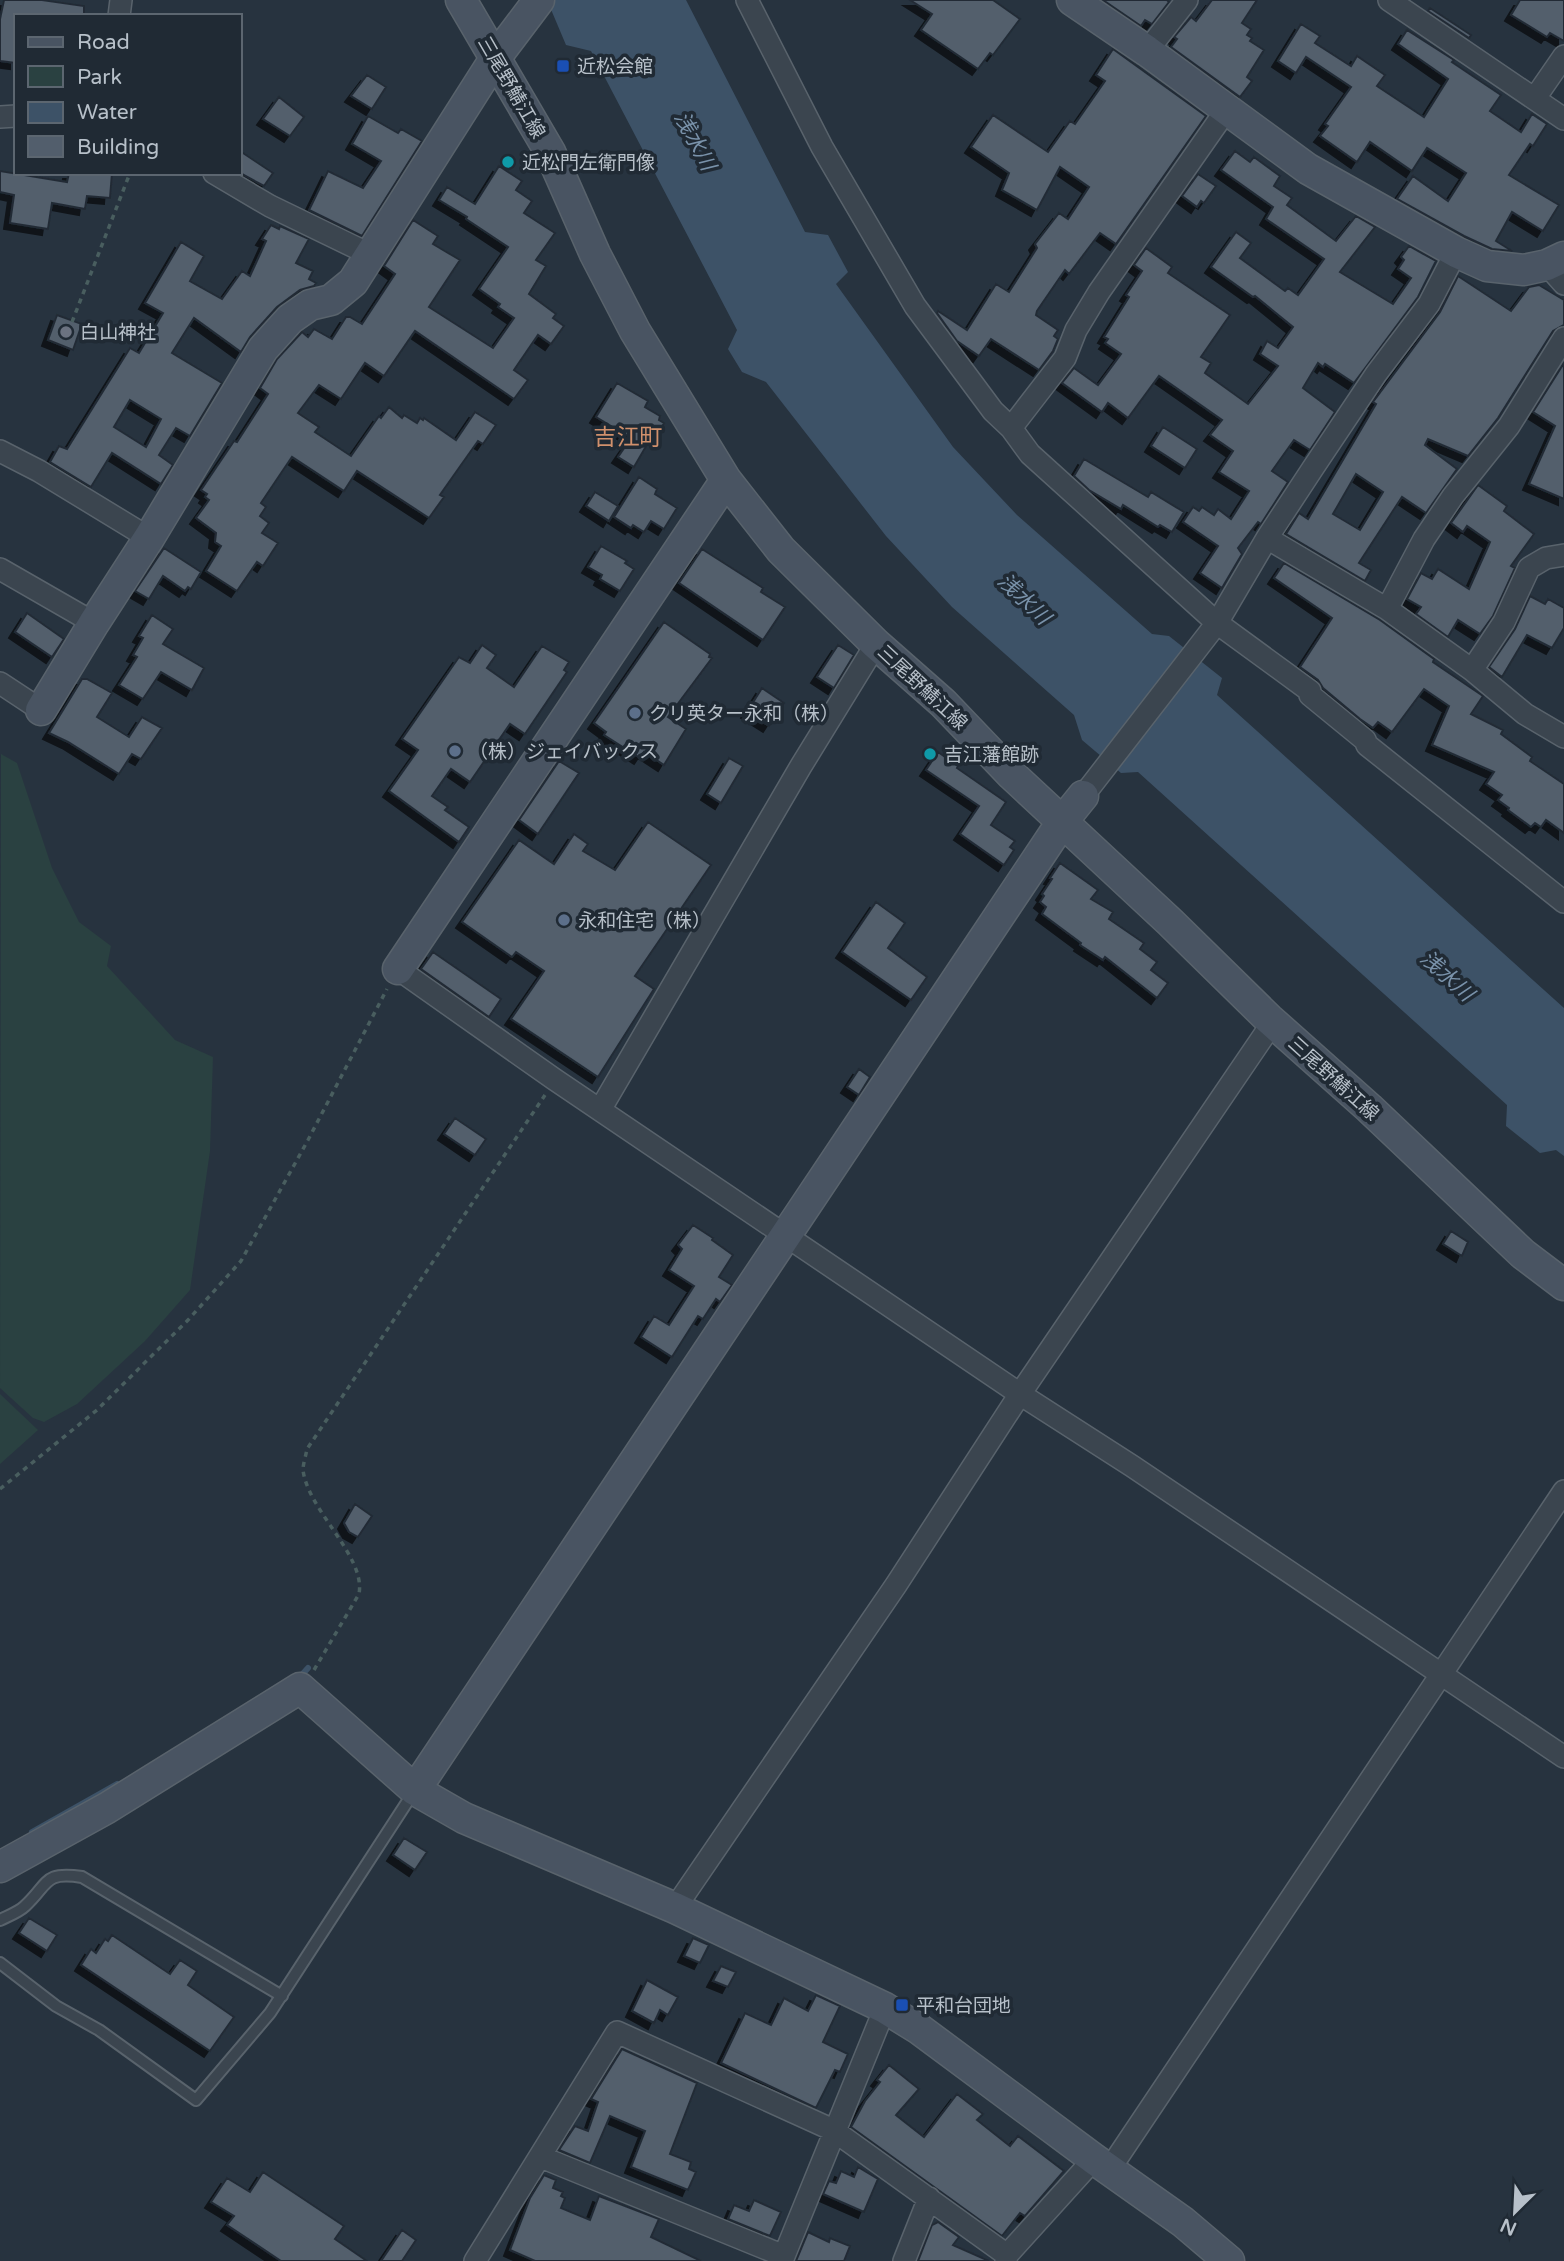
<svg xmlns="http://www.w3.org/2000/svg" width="1564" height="2261" font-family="'Varela Round','Noto Sans JP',sans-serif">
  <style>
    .green { fill: #2a4141 }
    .water { fill: #3d5267 }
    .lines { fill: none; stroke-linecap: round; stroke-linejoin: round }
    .stream { stroke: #3d5267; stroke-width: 6 }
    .building { fill: #525e6c; stroke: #222c36; stroke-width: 2; fill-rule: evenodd; filter: url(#shadow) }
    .lane-casing { stroke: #59636c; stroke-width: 14 }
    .street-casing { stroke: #59636c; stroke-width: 24 }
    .secondary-casing { stroke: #59636c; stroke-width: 33 }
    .path { stroke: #495e5f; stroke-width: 3.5; stroke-dasharray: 5 5; stroke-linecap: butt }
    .lane { stroke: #3b454f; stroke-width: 10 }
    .street { stroke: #3b454f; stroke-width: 21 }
    .secondary { stroke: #495462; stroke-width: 30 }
    .transit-dot { fill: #1a4fb4; stroke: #202a34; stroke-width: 2.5 }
    .culture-dot { fill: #0f9aa8; stroke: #202a34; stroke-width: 2.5 }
    .worship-dot { fill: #6b7280; stroke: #202a34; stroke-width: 2.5 }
    .service-dot { fill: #5c6f8a; stroke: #202a34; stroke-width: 2.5 }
    .labels { text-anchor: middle; stroke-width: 7; stroke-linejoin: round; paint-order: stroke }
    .poi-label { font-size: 19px; fill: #b7c0c9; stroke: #202a34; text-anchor: start }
    .street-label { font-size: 19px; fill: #b7c0c9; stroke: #202a34 }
    .water-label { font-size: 21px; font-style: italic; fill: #7992aa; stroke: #202a34 }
    .quarter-label { font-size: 23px; fill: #d0906c; stroke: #202a34 }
  </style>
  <defs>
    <filter id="shadow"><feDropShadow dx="-6" dy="6" stdDeviation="0" flood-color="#0009"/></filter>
  </defs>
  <rect width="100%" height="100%" fill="#27333f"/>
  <!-- green -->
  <path class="green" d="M1,754L17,763L52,868L79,922L111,946L107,966L175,1040L213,1057L210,1151L190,1290L145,1341L77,1404L44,1422L33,1418L0,1388Z
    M0,1394L38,1430L0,1464Z"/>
  <!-- water -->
  <path class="water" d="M547,0H686L805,232L828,235L848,272L836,284L953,447L1017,515L1152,634L1169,636L1222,678L1217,695L1564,1008V1156L1556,1150L1540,1153L1506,1126L1507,1105L1138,772L1121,773L1082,740L1074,715L952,607L886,536L766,382L742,372L728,349L737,330L591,51L566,45Z"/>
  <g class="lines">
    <!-- stream -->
    <path class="stream" d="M299,1678L308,1668
      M32,1832L117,1784"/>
  </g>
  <!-- building -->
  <path class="building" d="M4,0H42L84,6V16H16V63L0,61V19Z
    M910,0H993L1020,19L993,55L990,53L978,69L921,30L932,14Z
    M1103,0H1167L1169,2L1152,24L1145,20L1141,26Z
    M1212,0H1257L1242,23L1251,29L1247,35L1252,38L1250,41L1264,50L1247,77L1252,81L1240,97L1171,47L1177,39L1174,37L1191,17L1196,21Z
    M1520,0H1564V41L1550,33L1547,37L1511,15Z
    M1430,8L1471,35L1469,38L1428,11Z
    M1301,24L1320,36L1315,43L1351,66L1357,56L1385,75L1377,86L1424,117L1448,79L1398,44L1407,30L1454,60L1452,62L1501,95L1490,111L1521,132L1532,114L1547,124L1533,146L1530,144L1509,175L1559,205L1543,231L1512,212L1496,241L1512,251L1492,249L1464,236L1397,199L1413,176L1448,201L1466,173L1427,148L1412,171L1370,142L1357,162L1320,136L1328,126L1325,124L1351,87L1306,57L1296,73L1278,61Z
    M1113,49L1206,116L1116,244L1100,233L1069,274L1065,270L1037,311L1036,315L1058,330L1054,336L1058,339L1053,351L1039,370L991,339L979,356L957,341L937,313L938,311L967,330L996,284L1009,292L1037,248L1035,244L1059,213L1068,219L1089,187L1060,167L1037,210L1002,190L1009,173L971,147L993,115L1048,152L1070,121L1075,124L1105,81L1096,75Z
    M367,75L386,87L372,109L351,96Z
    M279,97L304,117L290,136L263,119Z
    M368,116L398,133L401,129L422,141L362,236L309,210L328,171L363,188L381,161L352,144Z
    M240,151L273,173L264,186L240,173Z
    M1235,151L1250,162L1254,157L1280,176L1274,186L1292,198L1287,205L1336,241L1356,216L1375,227L1340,272L1393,304L1411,278L1398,269L1404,260L1401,257L1409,246L1436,261L1418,297L1354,383L1325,364L1323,367L1318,363L1303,388L1335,412L1310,450L1294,440L1272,471L1288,482L1261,524L1258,522L1238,548L1242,554L1222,588L1200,573L1218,546L1183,522L1193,507L1199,511L1202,507L1214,515L1218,509L1231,519L1249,491L1219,472L1233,451L1210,435L1222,420L1159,376L1128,418L1108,403L1102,412L1062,383L1074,368L1098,385L1121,354L1105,343L1108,339L1104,337L1129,297L1126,295L1142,271L1134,265L1146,248L1172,267L1168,273L1230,315L1201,357L1211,363L1205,373L1248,404L1278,366L1260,354L1267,341L1278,348L1293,327L1255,296L1253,297L1211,267L1236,232L1251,243L1240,258L1285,291L1288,288L1298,295L1324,259L1266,219L1273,207L1221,170Z
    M499,166L522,181L516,190L532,201L524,213L555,233L536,260L546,266L529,294L556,314L553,318L564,326L551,344L538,335L514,370L528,380L514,399L415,331L384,376L365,363L341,399L319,385L298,413L319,427L315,432L351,456L379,416L381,418L389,407L402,418L404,415L417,423L420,418L423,420L424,418L456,440L475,412L496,425L483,444L478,441L440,495L444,497L429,518L357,471L344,491L292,457L261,503L266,507L260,516L269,523L262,533L278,543L263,566L257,562L237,591L206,571L221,546L215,542L216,533L196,518L209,500L205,497L207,494L201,490L234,441L237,442L268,394L260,388L277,359L302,332L308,337L314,329L332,339L346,317H350L362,324L395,274L384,266L413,220L438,236L433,244L460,260L429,307L493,348L514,318L498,307L500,304L479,289L508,247L466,219L467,217L439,200L447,187L475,204Z
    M0,171L67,182L69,173H112L110,198L87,196L85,209L52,203L48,229L10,223L14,195L0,192Z
    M1198,174L1216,186L1204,203L1201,201L1197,207L1182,196Z
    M271,225L279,229L280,226L309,239L296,263L313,271L309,279L316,283L314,286L300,290L277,307L250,337L241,352L194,318L172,353L222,383L190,436L176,428L159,455L173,465L161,484L112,453L91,487L50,462L59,446L67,449L130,348L139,353L163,313L145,303L181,242L204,256L190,281L222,299L242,271L250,276L266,241L262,239ZM130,400L161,419L146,447L114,427Z
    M1458,276L1511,311L1529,287L1539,285L1564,300V325L1553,331L1498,418L1468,456L1428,439L1425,445L1457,469L1426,513L1402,497L1359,563L1371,570L1365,581L1286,534L1299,513L1308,519L1376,404L1373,402L1440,312ZM1356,474L1383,492L1360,530L1333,514Z
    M57,315L82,324L73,350L48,340Z
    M1564,363V499L1529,484L1555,426L1533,412Z
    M617,383L648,401L645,407L660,416L659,420L664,423L656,438L652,436L634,467L618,457L631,438L596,417Z
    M1163,427L1197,449L1185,468L1151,446Z
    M1084,459L1148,497L1151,492L1184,512L1172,532L1160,525L1158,527L1123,505L1121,509L1089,490L1074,476Z
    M639,477L657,489L655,494L677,508L664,529L651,521L644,532L633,525L631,528L614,517Z
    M1478,485L1507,506L1504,511L1534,534L1511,566L1515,568L1493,616L1480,634L1458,620L1448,637L1416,614L1421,607L1407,599L1421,573L1432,579L1438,569L1469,589L1490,542L1467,526L1463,532L1451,523Z
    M595,492L618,506L609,521L586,506Z
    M601,546L627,561L625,563L634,569L620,591L600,579L602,575L588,567Z
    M164,548L201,572L191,589L188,587L185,591L163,576L149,599L135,591Z
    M702,549L763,588L761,592L785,607L763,640L679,583Z
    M1284,563L1380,620L1434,659L1433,662L1483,696L1471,714L1503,730L1501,734L1532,757L1530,761L1564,784V833L1546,820L1541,827L1535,823L1531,827L1508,810L1509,808L1498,800L1502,795L1486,784L1494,772L1432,745L1449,706L1424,689L1392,732L1378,722L1373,728L1360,719L1323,688L1318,680L1300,667L1332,618L1274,578Z
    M1530,596L1545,604L1548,599L1564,608V628L1552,648L1527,635L1502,677L1489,667L1515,629Z
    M27,613L64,639L52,657L15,632Z
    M152,615L173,629L163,644L204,668L192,690L161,672L143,699L119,685L137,657L133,655L143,638L139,636Z
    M664,622L710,654L709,657L712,658L668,717L686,729L664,765L644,752L640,758L604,735L606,732L594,723Z
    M482,645L496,655L487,668L514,687L542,646L569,662L564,670L567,672L525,734L510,724L470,782L451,769L432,796L448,807L445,810L469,827L459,842L389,791L418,750L402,739L459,657L470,663Z
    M838,645L854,655L834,688L817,677Z
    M82,679H87L112,693L97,717L129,737L142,717L162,728L141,759L132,754L119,774L68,742L49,733Z
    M762,688L784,703L769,726L747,712Z
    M938,752L958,766L957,768L1006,802L991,825L1015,841L1010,847L1014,850L1004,865L960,834L979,806L926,770Z
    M729,758L743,766L721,803L707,794Z
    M559,761L579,773L538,834L519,820Z
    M648,822L711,865L635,976L654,989L598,1077L511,1019L544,971L516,952L512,957L462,922L519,840L554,864L574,834L588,844L583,851L615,870Z
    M1060,863L1098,890L1091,899L1113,912L1109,919L1144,943L1140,949L1157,962L1151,970L1168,983L1157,998L1105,957L1103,960L1080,945L1081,943L1042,914L1046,907L1040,902L1044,896L1042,894L1052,879L1050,878Z
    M876,902L905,923L888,948L927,977L911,1000L842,952Z
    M433,952L501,999L489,1017L421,969Z
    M859,1069L870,1077L859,1095L847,1087Z
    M455,1118L486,1139L475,1155L444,1134Z
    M693,1225L713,1238L712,1240L733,1255L719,1277L732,1285L720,1302L716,1299L703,1319L698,1316L672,1357L641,1337L654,1316L669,1325L694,1286L669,1270L682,1249L678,1245Z
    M1451,1231L1468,1242L1462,1256L1443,1244Z
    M355,1504L372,1516L358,1537L349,1532L344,1523Z
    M404,1838L427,1852L415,1870L393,1855Z
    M29,1918L57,1935L47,1951L19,1933Z
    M112,1935L170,1974L180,1960L197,1971L188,1985L234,2017L210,2051L81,1965L91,1949L96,1953L105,1939L108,1941Z
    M693,1938L709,1945L700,1963L684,1956Z
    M721,1966L736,1972L728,1987L713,1981Z
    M647,1980L678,1997L668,2015L660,2010L654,2023L632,2011Z
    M816,1995L840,2006L823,2042L848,2054L840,2072L835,2070L816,2108L721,2063L745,2013L771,2025L784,1998L808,2011Z
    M622,2049L697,2083L670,2154L691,2162L689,2169L696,2172L688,2190L631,2167L645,2131L610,2116L590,2163L559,2150L575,2126L588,2131L598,2102L591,2099Z
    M889,2065L919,2089L896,2115L924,2137L957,2094L983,2114L977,2120L1010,2146L1018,2136L1064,2171L1025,2216L1020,2213L1002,2236L851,2127L865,2101L880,2082L877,2080Z
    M858,2167L878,2179L864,2212L823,2194L829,2181L836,2183L841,2171L854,2177Z
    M263,2172L344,2226L335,2239L367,2261H281L227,2225L234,2216L211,2202L227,2178L250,2192Z
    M544,2175L556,2180L553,2188L563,2192L561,2196L565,2198L561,2208L590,2220L599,2196L659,2219L651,2237L701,2261H535L510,2250L530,2198Z
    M754,2200L781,2212L770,2236L728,2219L734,2205L749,2211Z
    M938,2222L959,2237L953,2245L989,2261H918L932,2225Z
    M402,2230L416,2240L402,2261H381Z
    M808,2232L829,2242L830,2238L850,2246L844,2261H796Z"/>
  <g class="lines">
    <!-- lane casing -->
    <g class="lane-casing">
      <path id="lane" d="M0,1920C8,1916 19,1912 25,1906C49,1884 43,1871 82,1877L282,1996
        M0,1963L56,2006L99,2030L196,2100L270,2013L413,1793"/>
    </g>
    <!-- street casing -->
    <g class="street-casing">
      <path id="street" d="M747,0L822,147L915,306L993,411L1011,428L1030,454L1217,623L1310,691V695L1365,740L1367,745L1564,902
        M1389,0L1564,119
        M119,16L121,0
        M1147,51L1187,0
        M1535,98L1564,56
        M0,117L16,116
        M214,173L270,206L369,254
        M1547,265L1564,284
        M1011,428L1065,358L1076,330L1099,292L1227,109
        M0,451L39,471L149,538
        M1267,538L1387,609L1472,670L1525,714L1564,737
        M0,569L94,623
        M1387,609L1424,539L1453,496L1509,426L1564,338
        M1472,670L1504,622L1529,568L1546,558L1564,555
        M0,683L41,710
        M1083,796L1217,623L1267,538L1313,468L1376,374L1429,304L1456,252
        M398,969L554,1079L1020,1394L1132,1466L1564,1757
        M600,1110L801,766L876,644
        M675,1908L896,1585L1020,1394L1271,1025L1269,1019
        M541,2157L784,2256
        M1109,2170L1564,1491
        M475,2261L617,2032L833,2130L1007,2255
        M782,2261L885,2008
        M904,2261L929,2198
        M1006,2261L1007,2255L1094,2159"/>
    </g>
    <!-- secondary casing -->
    <g class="secondary-casing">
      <path id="secondary" d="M461,0L550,152L595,254L635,331L726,480L781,550L876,644L943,703L1012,775L1170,922L1269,1019L1369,1108L1523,1254L1564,1285
        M1072,0L1147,51L1308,169L1456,252L1487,266L1524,270L1547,265L1564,257
        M41,710L94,623L149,538L263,349L290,319L310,305L331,300L353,282L496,57L539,0
        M398,969L726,480
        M415,1790L1062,822L1083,796
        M0,1867L107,1808L300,1688L415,1790L464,1818L675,1908L885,2008L919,2029L1094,2159L1183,2222L1229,2261"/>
    </g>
    <!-- path -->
    <path class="path" d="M72,322L130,173
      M0,1489L97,1410L189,1319L241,1261L308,1140L387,989
      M314,1670L359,1594C366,1556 308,1511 303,1470C303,1464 306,1455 307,1449L545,1095"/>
    <!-- lane -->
    <use href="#lane" class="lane"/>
    <!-- street -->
    <use href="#street" class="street"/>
    <!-- secondary -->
    <use href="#secondary" class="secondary"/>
  </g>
  <!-- markers -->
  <g class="transit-dot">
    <rect x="556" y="59" width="14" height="14" rx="3.5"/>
    <rect x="895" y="1998" width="14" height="14" rx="3.5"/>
  </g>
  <g class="culture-dot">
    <circle cx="508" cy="162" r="7"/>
    <circle cx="930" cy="754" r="7"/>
  </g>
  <circle class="worship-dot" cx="66" cy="332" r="7"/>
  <g class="service-dot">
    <circle cx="635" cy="713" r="7"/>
    <circle cx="455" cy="751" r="7"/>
    <circle cx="564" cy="920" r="7"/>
  </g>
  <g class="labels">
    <!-- poi labels -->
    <g class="poi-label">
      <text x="577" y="73">近松会館</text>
      <text x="522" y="169">近松門左衛門像</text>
      <text x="80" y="339">白山神社</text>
      <text x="649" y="720">クリ英ター永和（株）</text>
      <text x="469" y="758">（株）ジェイバックス</text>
      <text x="944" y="761">吉江藩館跡</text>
      <text x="578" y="927">永和住宅（株）</text>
      <text x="916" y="2012">平和台団地</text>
    </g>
    <!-- street labels -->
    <g class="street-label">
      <text transform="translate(512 87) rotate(60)" y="7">三尾野鯖江線</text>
      <text transform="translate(923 687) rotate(43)" y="7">三尾野鯖江線</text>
      <text transform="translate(1334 1078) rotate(42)" y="7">三尾野鯖江線</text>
    </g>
    <!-- water labels -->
    <g class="water-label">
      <text transform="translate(695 141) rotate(62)" y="7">浅水川</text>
      <text transform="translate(1024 599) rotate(44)" y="7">浅水川</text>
      <text transform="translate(1447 976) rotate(42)" y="7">浅水川</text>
    </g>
    <!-- quarter labels -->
    <g class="quarter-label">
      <text x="628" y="445">吉江町</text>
    </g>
  </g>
  <!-- legend -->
  <rect x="14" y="14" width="228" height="161" fill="#202a34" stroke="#5c6670" stroke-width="2"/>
  <rect x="28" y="37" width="35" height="10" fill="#495462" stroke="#5c6670" stroke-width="2"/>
  <text x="77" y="49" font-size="21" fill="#b7c0c9">Road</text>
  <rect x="28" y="66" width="35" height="21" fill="#2a4141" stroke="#5c6670" stroke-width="2"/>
  <text x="77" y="84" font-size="21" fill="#b7c0c9">Park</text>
  <rect x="28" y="102" width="35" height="21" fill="#3d5267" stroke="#5c6670" stroke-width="2"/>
  <text x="77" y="119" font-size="21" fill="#b7c0c9">Water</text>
  <rect x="28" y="136" width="35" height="21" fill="#525e6c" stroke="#5c6670" stroke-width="2"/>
  <text x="77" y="154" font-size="21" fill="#b7c0c9">Building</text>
  <!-- north arrow -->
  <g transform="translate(1515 2212) rotate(204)" stroke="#202a34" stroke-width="5" paint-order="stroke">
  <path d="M0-5L12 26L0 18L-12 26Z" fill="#b7c0c9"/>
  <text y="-10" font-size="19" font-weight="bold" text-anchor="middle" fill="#b7c0c9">N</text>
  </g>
</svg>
